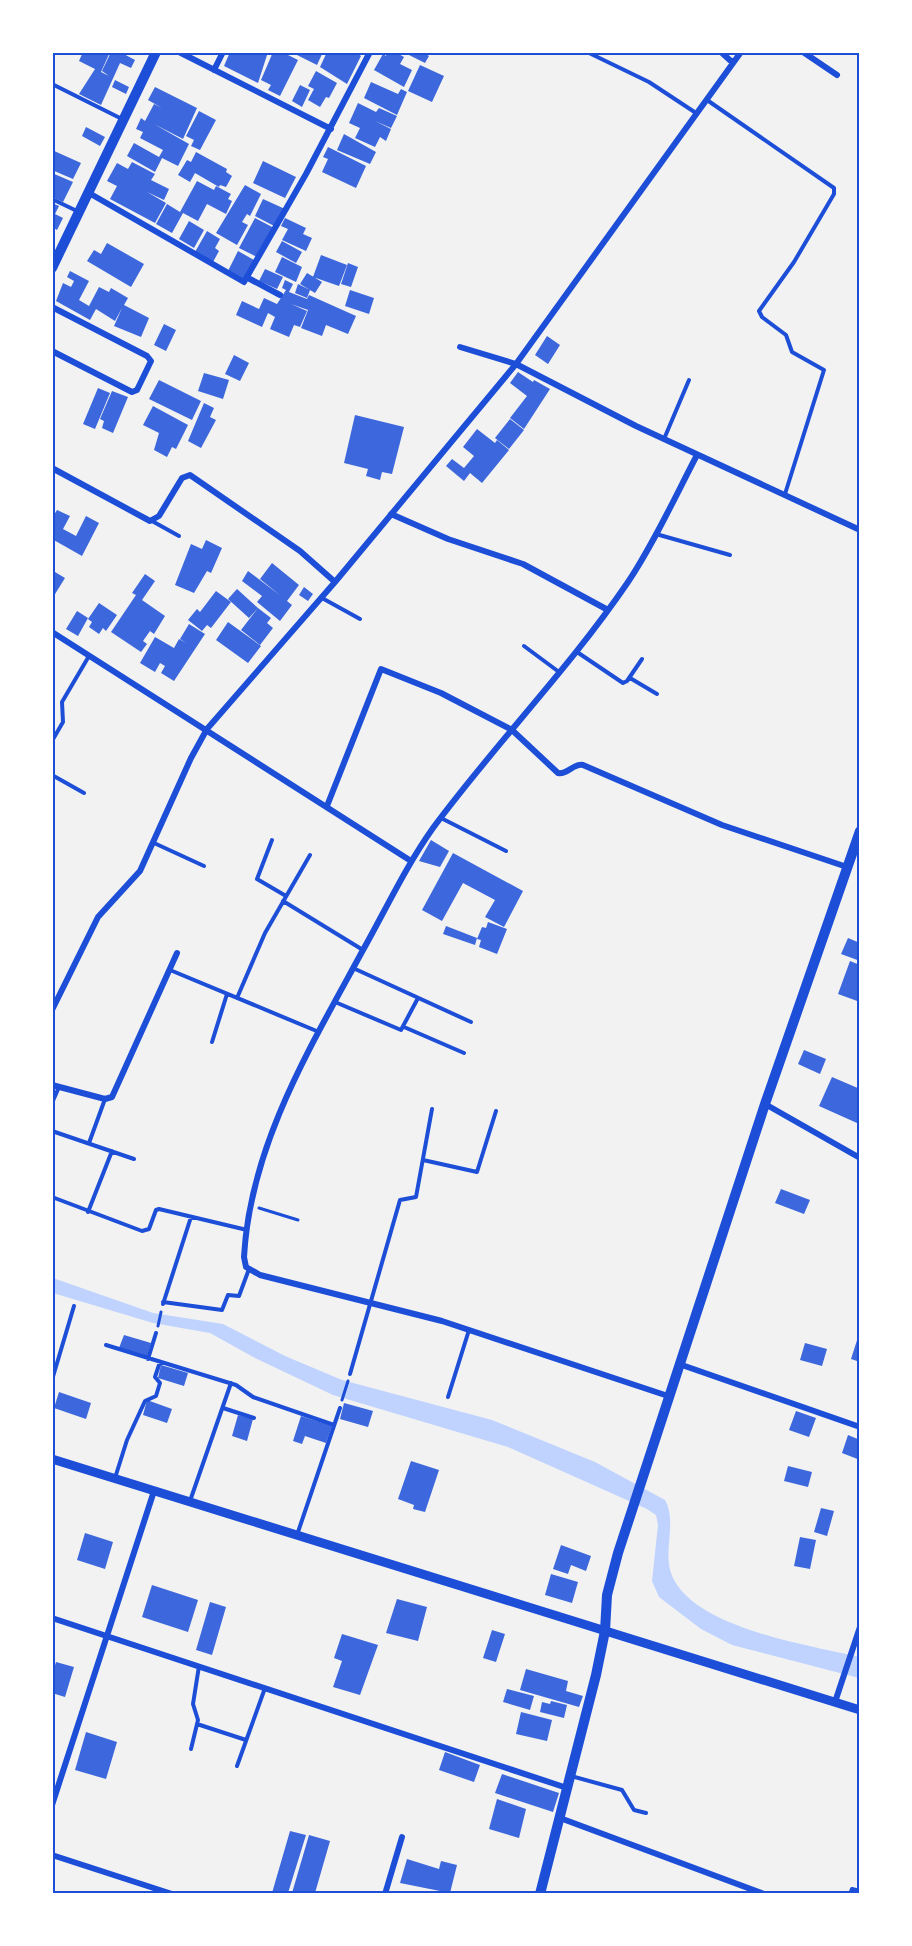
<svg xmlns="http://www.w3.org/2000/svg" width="912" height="1946" font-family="'PT Sans Narrow',sans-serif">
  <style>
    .water { fill: #bfd3fe }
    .building { fill: #3d67dc }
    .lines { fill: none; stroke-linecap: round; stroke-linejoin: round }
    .path { stroke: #1d4ed8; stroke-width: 3 }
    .service { stroke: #1d4ed8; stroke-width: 4 }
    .minor { stroke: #1d4ed8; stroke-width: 6 }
    .tertiary { stroke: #1d4ed8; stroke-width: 9 }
    .secondary { stroke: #1d4ed8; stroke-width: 10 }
    .neatline { fill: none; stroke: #1d4ed8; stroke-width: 2 }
  </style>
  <rect width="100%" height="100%" fill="#f2f2f2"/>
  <!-- water -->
  <path class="water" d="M53,1278L153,1313L223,1324L285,1356L342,1380L492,1420L595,1462L665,1500C678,1523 661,1554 673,1578C698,1629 809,1645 859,1657V1678L732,1645L701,1629L659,1597L652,1581L658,1525L656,1515L647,1509L508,1447L333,1395L255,1358L210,1333L153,1323L53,1293Z"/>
  <!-- building -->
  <path class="building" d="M83,52H110L101,72L109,76L102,71L111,52H120L135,60L131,68L120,63L101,105L79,94L95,69L79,61Z
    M230,52H268L258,83L224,66Z
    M273,52H282L298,60L280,96L268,90L271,85L261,80Z
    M291,52H323L317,65Z
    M327,52H355L361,56L347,84L320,67Z
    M387,52H395L404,57L400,64L412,70L404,87L374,70L383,54L386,56Z
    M403,52H423L429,56L425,63Z
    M420,65L444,76L432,102L408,91Z
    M316,71L337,83L329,98L326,97L320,107L308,100L314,89L308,86Z
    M115,80L129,87L126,94L112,87Z
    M371,82L398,94L401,89L407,92L397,115L364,98Z
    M300,85L310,90L302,107L292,101Z
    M155,87L197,108L183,139L154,124L189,144L178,166L162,158L155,172L127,156L134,143L159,157L163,150L140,138L143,132L136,129L141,118L145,121L154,104L162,108L148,100Z
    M358,103L376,112L379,108L397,116L391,128L375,121L391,129L386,141L380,137L375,147L355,138L360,128L349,123Z
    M199,111L216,120L200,150L191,146L194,140L186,136Z
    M86,127L105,137L100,146L82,136Z
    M344,134L376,152L370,164L337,150Z
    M328,147L366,166L356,188L322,172L328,159L323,157Z
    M52,150L81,163L73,179L52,170Z
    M196,152L227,169L226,172L232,176L226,187L220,185L219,187L195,173L190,182L178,175L187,160L191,162Z
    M263,161L296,177L285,198L253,183Z
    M132,162L155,174L151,180L169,189L164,200L147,192L166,203L155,223L110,199L117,186L107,181L117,163L128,169Z
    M52,173L73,182L63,202L52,197Z
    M197,181L214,190L216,186L231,194L228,199L232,201L226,214L207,204L198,221L183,213L172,233L156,224L167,204L180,212Z
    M245,185L261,194L250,216L247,214L242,222L248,225L237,245L216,233Z
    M263,199L285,209L276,227L255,216Z
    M52,203L59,206L55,214L63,218L57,230L52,227Z
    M255,218L274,228L259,258L239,248Z
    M285,218L306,228L303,234L312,238L306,251L282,240L288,229L281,226Z
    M189,221L204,230L194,248L179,239Z
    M207,231L220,239L215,248L219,251L213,262L195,252Z
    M282,241L302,252L296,263L276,252Z
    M107,243L144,264L131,287L87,261L94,250L101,254Z
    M238,251L254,260L245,280L228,271Z
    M321,255L347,265L339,286L313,277Z
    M282,257L302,267L296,282L275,272Z
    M348,263L358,267L351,287L341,284Z
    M265,269L283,277L277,289L259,281Z
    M70,271L89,281L79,300L89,306L99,287L109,292L111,288L128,298L124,305L149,318L141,337L114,326L122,308L115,321L96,309L90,320L56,301L63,283L71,287L74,281L67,277Z
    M307,273L322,282L315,293L300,284Z
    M285,280L293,284L289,292L307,299L309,295L356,316L348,334L326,325L322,336L301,328L308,310L291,304L307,311L300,327L294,325L289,337L270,329L275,317L268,313L262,327L236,315L242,301L259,309L264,298L277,304L286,290L282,288Z
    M298,284L310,290L307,298L295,293Z
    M350,290L374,298L369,314L345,306Z
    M164,324L176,330L166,351L154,345Z
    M547,336L560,345L548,364L535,355Z
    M234,355L249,363L240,381L225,374Z
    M518,372L533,382L534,380L550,389L524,429L510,418L527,396L510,383Z
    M204,373L229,380L223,399L198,391Z
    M159,380L201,401L192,420L149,399Z
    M98,388L110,393L95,429L83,424Z
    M112,391L128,397L113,433L102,428L104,421L100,419Z
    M204,403L214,408L210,417L216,420L201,448L188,441Z
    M153,406L188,425L176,449L172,447L167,457L154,450L159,433L143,425Z
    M355,415L404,427L392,474L382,472L380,480L366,476L368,469L344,463Z
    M510,419L524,430L509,449L495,438Z
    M477,429L495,443L497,440L509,450L482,483L470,473L464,481L446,466L452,459L464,468L474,456L463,447Z
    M57,510L70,516L63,529L76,536L86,516L99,523L82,556L52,539V518Z
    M206,540L222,548L211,573L207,571L194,593L175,585L191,544L202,549Z
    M272,563L299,585L287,601L292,605L280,621L257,602L262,596L242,581L248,571L281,596L260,579Z
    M55,572L65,578L52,599V577Z
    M145,574L155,581L142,600L165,616L154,634L150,631L143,641L147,644L141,652L111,632L136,595L132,593Z
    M304,587L313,594L308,601L299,595Z
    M237,589L258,608L249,618L228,599Z
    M216,591L231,602L211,628L207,625L202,631L188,620L197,609L200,612Z
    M99,603L117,615L106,631L103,628L99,634L89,627L92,622L88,619Z
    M258,608L271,618L267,623L273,628L260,645L241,630Z
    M77,611L88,618L78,636L66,629Z
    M228,622L261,646L248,663L216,640Z
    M189,624L205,634L174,681L161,673L165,666L160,663L155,672L140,663L155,637L174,648L179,639L186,643L180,639Z
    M431,840L449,851L440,867L419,861Z
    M453,853L523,891L504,927L485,917L495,900L463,883L442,921L422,910Z
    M488,922L507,929L497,954L479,947L481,940L477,939L482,927L486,928Z
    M446,926L477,938L475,945L443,934Z
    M848,938L860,943V961L841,954Z
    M850,961L860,965V1002L838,994Z
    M804,1050L826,1059L820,1074L798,1064Z
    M832,1077L860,1089L857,1123L819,1106Z
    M781,1189L810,1200L804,1214L775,1203Z
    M859,1334H860V1362L851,1359Z
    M124,1335L151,1343L147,1357L119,1348Z
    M805,1343L827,1349L822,1366L800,1360Z
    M161,1365L188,1373L184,1386L158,1378Z
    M59,1392L91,1403L86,1419L54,1408Z
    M147,1400L172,1409L167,1423L143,1415Z
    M344,1403L373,1411L368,1427L340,1419Z
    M796,1411L816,1418L809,1437L789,1430Z
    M238,1415L253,1419L247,1441L232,1436Z
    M301,1416L332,1426L326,1443L305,1436L302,1444L293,1441Z
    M848,1435L860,1440V1460L842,1453Z
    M411,1461L439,1470L425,1512L413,1509L414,1505L398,1499Z
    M788,1466L812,1472L808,1487L784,1481Z
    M821,1508L834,1511L827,1536L814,1532Z
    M85,1533L113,1542L105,1569L77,1560Z
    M800,1537L816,1540L810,1569L794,1566Z
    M561,1545L591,1556L586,1571L571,1565L568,1574L553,1569Z
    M551,1574L578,1582L572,1603L545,1595Z
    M152,1585L198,1600L188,1632L142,1617Z
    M397,1599L427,1607L418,1641L386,1633Z
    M210,1602L226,1607L212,1655L196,1650Z
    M492,1630L505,1634L496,1662L483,1658Z
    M342,1634L378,1645L360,1695L333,1687L342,1661L334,1658Z
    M56,1662L74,1667L65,1697L52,1693V1675Z
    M526,1669L568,1681L566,1691L583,1696L579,1707L520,1690Z
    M507,1689L534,1696L530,1710L503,1702Z
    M551,1701L567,1705L564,1718L540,1712L542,1702L550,1704Z
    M521,1712L552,1720L547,1741L516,1734Z
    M86,1732L117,1742L106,1779L75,1770Z
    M445,1752L480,1765L474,1782L439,1770Z
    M502,1774L559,1793L553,1812L495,1793Z
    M497,1799L526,1809L519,1838L489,1829Z
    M290,1831L306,1835L288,1893H272Z
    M309,1835L330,1841L315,1893H292Z
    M407,1859L439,1869L441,1861L457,1865L450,1893L400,1883Z"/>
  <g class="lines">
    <!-- path -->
    <path class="path" d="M259,1208L298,1220
      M158,1326L161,1312
      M342,1400L348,1381"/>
    <!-- service -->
    <path class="service" d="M587,52L649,82L696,113
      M52,84L122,119
      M707,100L834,188V194L794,262L759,311L762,317L786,335L792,352L824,370L785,494
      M52,199L79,212
      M664,439L689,380
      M152,521L179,536
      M656,534L730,555
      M322,598L360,619
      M524,646L559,672
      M577,652L623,683L627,681L642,659
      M630,678L657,694
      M52,741L63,722L62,702L89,656
      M52,775L84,793
      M441,818L506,851
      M272,840L257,879L286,896
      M154,843L204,866
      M283,901L363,950
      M353,968L471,1022
      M170,970L319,1032
      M237,998L265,933L310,855
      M335,1002L401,1030L418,998
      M404,1027L464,1053
      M212,1042L227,994
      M52,1103L59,1087
      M52,1131L134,1159
      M89,1143L105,1099
      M423,1160L477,1172L496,1111
      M52,1197L142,1231L149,1229L156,1210L159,1209L247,1230
      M88,1212L112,1151
      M163,1302L222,1310L228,1295L239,1296L249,1269
      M163,1304L191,1217
      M106,1345L236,1385L253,1397L334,1425
      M148,1359L156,1333
      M350,1374L400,1200L416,1197L432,1109
      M52,1380L74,1306
      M448,1397L469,1330
      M223,1408L254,1418
      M115,1478L127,1440L145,1401L156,1396L160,1383L155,1377L160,1362
      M190,1501L231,1383
      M297,1535L340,1408
      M197,1724L246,1740
      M191,1749L198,1720L193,1704L199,1666
      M237,1766L265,1688
      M571,1776L622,1790L634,1810L646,1813
      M850,1894L852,1889L860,1891"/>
    <!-- minor -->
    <path class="minor" d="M179,52L331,129
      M721,52L733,63
      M803,52L837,75
      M214,70L223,52
      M89,193L244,282L306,174L370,52
      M248,278L280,295
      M52,307L147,356L151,361L137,390L132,392L52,351
      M460,347L516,364L636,426L860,530
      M52,468L150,521L159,516L182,478L190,475L300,551L335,582
      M391,514L448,539L523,564L608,610
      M52,632L411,861
      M327,806L381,669L441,693L512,730L558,773C568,775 573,763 583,765L722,825L847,867
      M52,1010L98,917L140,871L191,758L207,729L335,582L516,364L741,52
      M52,1085L105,1099L112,1097L177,953
      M765,1104L860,1158
      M679,1364L860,1427
      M668,1396L442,1321L260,1275L246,1267L244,1257C250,1145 311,1046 363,950C386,909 406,866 433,828C495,744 569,669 628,582C654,543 675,497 697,455
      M52,1618L567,1788
      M835,1702L860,1627
      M52,1805L154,1491
      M560,1818L764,1894
      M52,1855L172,1894
      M385,1894L402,1837"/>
    <!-- tertiary -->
    <path class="tertiary" d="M52,1459L860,1710"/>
    <!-- secondary -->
    <path class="secondary" d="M52,268L156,52
      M540,1894L596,1675L605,1631L607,1595L618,1553L765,1104L860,831"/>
  </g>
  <!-- border -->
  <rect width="912" height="1946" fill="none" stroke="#ffffff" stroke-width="108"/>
  <rect x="54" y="54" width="804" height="1838" class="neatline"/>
</svg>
